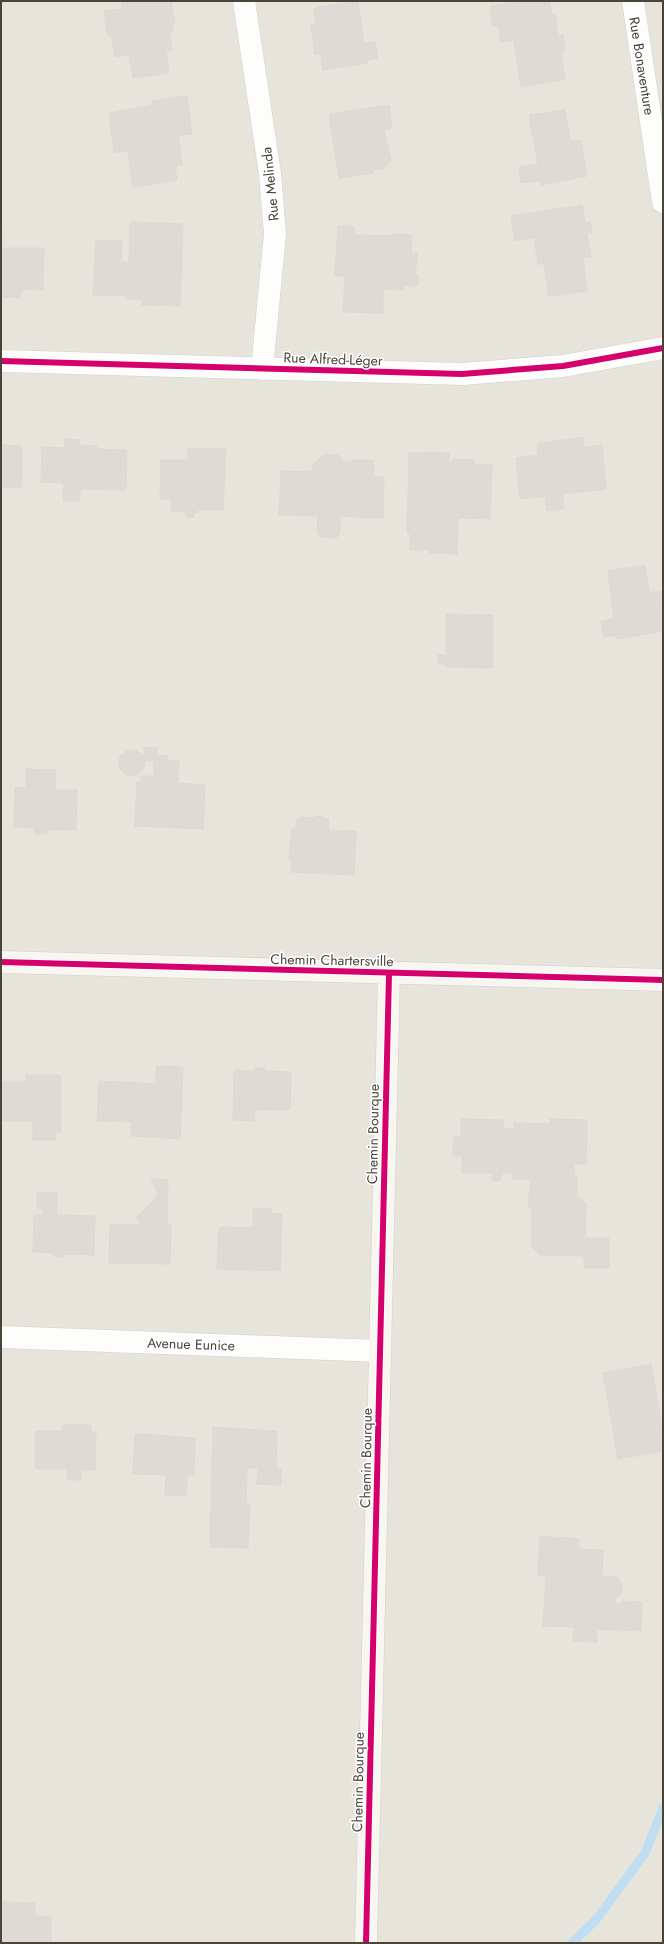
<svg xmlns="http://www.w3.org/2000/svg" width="664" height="1944" font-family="Jost,sans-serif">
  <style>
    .residential { fill: #e7e4dc }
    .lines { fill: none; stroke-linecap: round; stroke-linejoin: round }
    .stream { stroke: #c0ddf1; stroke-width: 9 }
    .building { fill: #dedbd6; stroke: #dcd9d4 }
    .street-casing { stroke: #d2d0cb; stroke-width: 23 }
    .secondary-casing { stroke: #d3cfc5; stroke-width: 23 }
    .street { stroke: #fdfdfc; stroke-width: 22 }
    .secondary { stroke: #f7f6f1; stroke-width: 22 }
    .cycleway-casing { stroke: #fff; stroke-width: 8 }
    .cycleway { stroke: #d6006c; stroke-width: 6 }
    .labels { text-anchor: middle; stroke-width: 3; stroke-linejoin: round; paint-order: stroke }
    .street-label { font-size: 14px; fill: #4b4439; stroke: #fff }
  </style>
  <rect width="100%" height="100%" fill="#f4f2ee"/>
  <!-- residential -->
  <path class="residential" d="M1,1H663V1943H1Z"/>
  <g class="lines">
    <!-- stream -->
    <path class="stream" d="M572,1943L596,1920L645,1853L663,1808"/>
  </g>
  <!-- building -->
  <path class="building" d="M121,1H171L175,24H172L173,33H170L172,50L166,51L169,73L133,78L129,55L115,57L112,39L107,33L104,11L122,9Z
    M358,1L364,44L375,42L378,58L367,60V63L323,70L321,54L315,55L311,25L316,24L314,8Z
    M521,1H549L552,15H555L558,35H563L565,51L561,52L565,79L521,87L514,40L501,42L498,25L493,26L490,12H492L491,6Z
    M187,96L192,134L178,136L182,165L175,166L177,180L133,187L128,151L114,153L109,113L152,105V101Z
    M389,105L392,128L384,129L391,160L384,169L373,170L374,173L339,178L329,114Z
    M565,110L570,141L581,140L587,176L541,185L540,180L521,183L519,167L538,164L529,115Z
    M582,205L585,223L590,222L592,232L587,233L591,257L583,258L587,291L549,296L544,264H538L534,238L515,241L511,216Z
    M130,222L183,224L180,306L142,305L143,299H127L128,296L93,295L96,241H122L121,262H129Z
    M338,226H354V235L394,236V234L412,235L411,253L418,254L415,275H418V286H404L403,290L383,289V313L343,312L345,276H335Z
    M1,231H2V248H44L43,290L22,289L20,298L1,297Z
    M583,437L584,447L602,445L606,489L563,494L564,509L547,511L545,496L520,499L516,458L538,455L537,444Z
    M65,439L79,440V445L97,446V449L127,450L126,490L80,489V501H63L64,483L41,482L42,447L64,448Z
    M1,445L22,446L21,488L1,487Z
    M188,449H226L223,510L198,509V513L194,512V517H186V512L171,511L172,499H160L161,460H188Z
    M426,452L449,453L448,462H453V459L474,460V465H492L490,519L458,518L457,554L430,553V550H410V533H407L409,453H426Z
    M323,455H338L344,462H351V460H374L373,477H384L383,518L340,516V533L336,538L322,537L317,533L318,516L279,515L281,471L312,472V466Z
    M645,565L649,593L661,591L663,604V631L617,639V635L604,637L601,621L614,619L608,571Z
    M446,614L493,615V668L446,667V664H438V655H446Z
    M144,747L158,748L157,755L168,756V760L179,761L178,783L205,785L203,829L135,826L137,782H141V776H154V761H145L144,768L137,775H126L119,767L120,756L128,750L138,751L144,756Z
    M26,769L56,770L55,790H77L76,830L47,829V834H34V828L14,827L15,787L26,788Z
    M318,816L329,819L328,830L356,831L354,875L291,872V859H289L292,828H296V820L300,817L314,818Z
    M156,1066L183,1067L180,1139L131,1136L132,1122L97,1121L99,1081L156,1084Z
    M255,1068H265V1071L291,1072L290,1110L255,1109L254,1121L233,1120L234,1070L255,1071Z
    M26,1075H61V1133H56V1140H33V1121H1V1082H26Z
    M461,1119L504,1120L503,1129H514V1123L550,1124V1119L587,1120L586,1164H574V1175H577V1196L586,1203L585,1238H609V1268H584V1256L540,1255L532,1247V1208L528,1207L531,1179H513V1173H502L501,1181L492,1180V1173H462V1156H453L454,1137H461Z
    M152,1179L168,1180L167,1225H171L170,1264L109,1263L110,1224L143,1225L136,1218L157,1197V1189L151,1182Z
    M37,1192L57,1193V1215L95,1216L94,1255L62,1254V1257L54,1256V1253L33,1252L34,1215H43V1208H37Z
    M253,1209H272V1213L282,1214L280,1271L217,1269L219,1227L253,1228Z
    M651,1364L662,1426H663V1451L618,1459L603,1373Z
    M63,1425H91V1432H96L95,1470H81V1480H67V1469H35V1431H62Z
    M213,1427L277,1431L276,1469H281V1485L257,1484L258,1468H247L246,1505H250L248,1548L210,1547Z
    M139,1434L195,1438L194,1475H187L186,1496L165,1495L166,1475L133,1474L135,1435Z
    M540,1536L579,1539V1549L603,1550L602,1576L617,1577L622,1584V1593L615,1599L614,1604H622L623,1601L642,1602L641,1631L597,1629V1642L573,1641L574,1627L543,1626L546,1576H538Z
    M1,1902L35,1903V1916L51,1917V1942L1,1943Z"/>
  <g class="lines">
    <!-- street casing -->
    <g class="street-casing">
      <path id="street" d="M244,1L270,174L275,234L262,369
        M633,1L663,202
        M1,361L462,374L563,366L663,348
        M1,1337L380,1351"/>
    </g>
    <!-- secondary casing -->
    <g class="secondary-casing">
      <path id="secondary" d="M1,962L663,980
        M366,1943L389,974"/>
    </g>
    <!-- street -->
    <use href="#street" class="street"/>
    <!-- secondary -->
    <use href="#secondary" class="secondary"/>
    <!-- cycleway casing -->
    <g class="cycleway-casing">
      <path id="cycleway" d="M1,361L462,374L563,366L663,348
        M1,962L663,980
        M366,1943L389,974"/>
    </g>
    <!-- cycleway -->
    <use href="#cycleway" class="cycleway"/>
  </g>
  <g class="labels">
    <!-- street labels -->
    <g class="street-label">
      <text transform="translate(642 66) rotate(81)" y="5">Rue Bonaventure</text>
      <text transform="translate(270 184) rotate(-96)" y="5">Rue Melinda</text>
      <text transform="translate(333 359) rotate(2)" y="5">Rue Alfred-Léger</text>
      <text transform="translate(332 960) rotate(1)" y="5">Chemin Chartersville</text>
      <text transform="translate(373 1134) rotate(-89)" y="5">Chemin Bourque</text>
      <text transform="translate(191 1344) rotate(2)" y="5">Avenue Eunice</text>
      <text transform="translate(366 1458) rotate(-89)" y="5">Chemin Bourque</text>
      <text transform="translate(358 1782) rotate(-89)" y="5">Chemin Bourque</text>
    </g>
  </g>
  <!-- border -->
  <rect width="664" height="1944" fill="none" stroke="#4b4439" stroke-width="4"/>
</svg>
